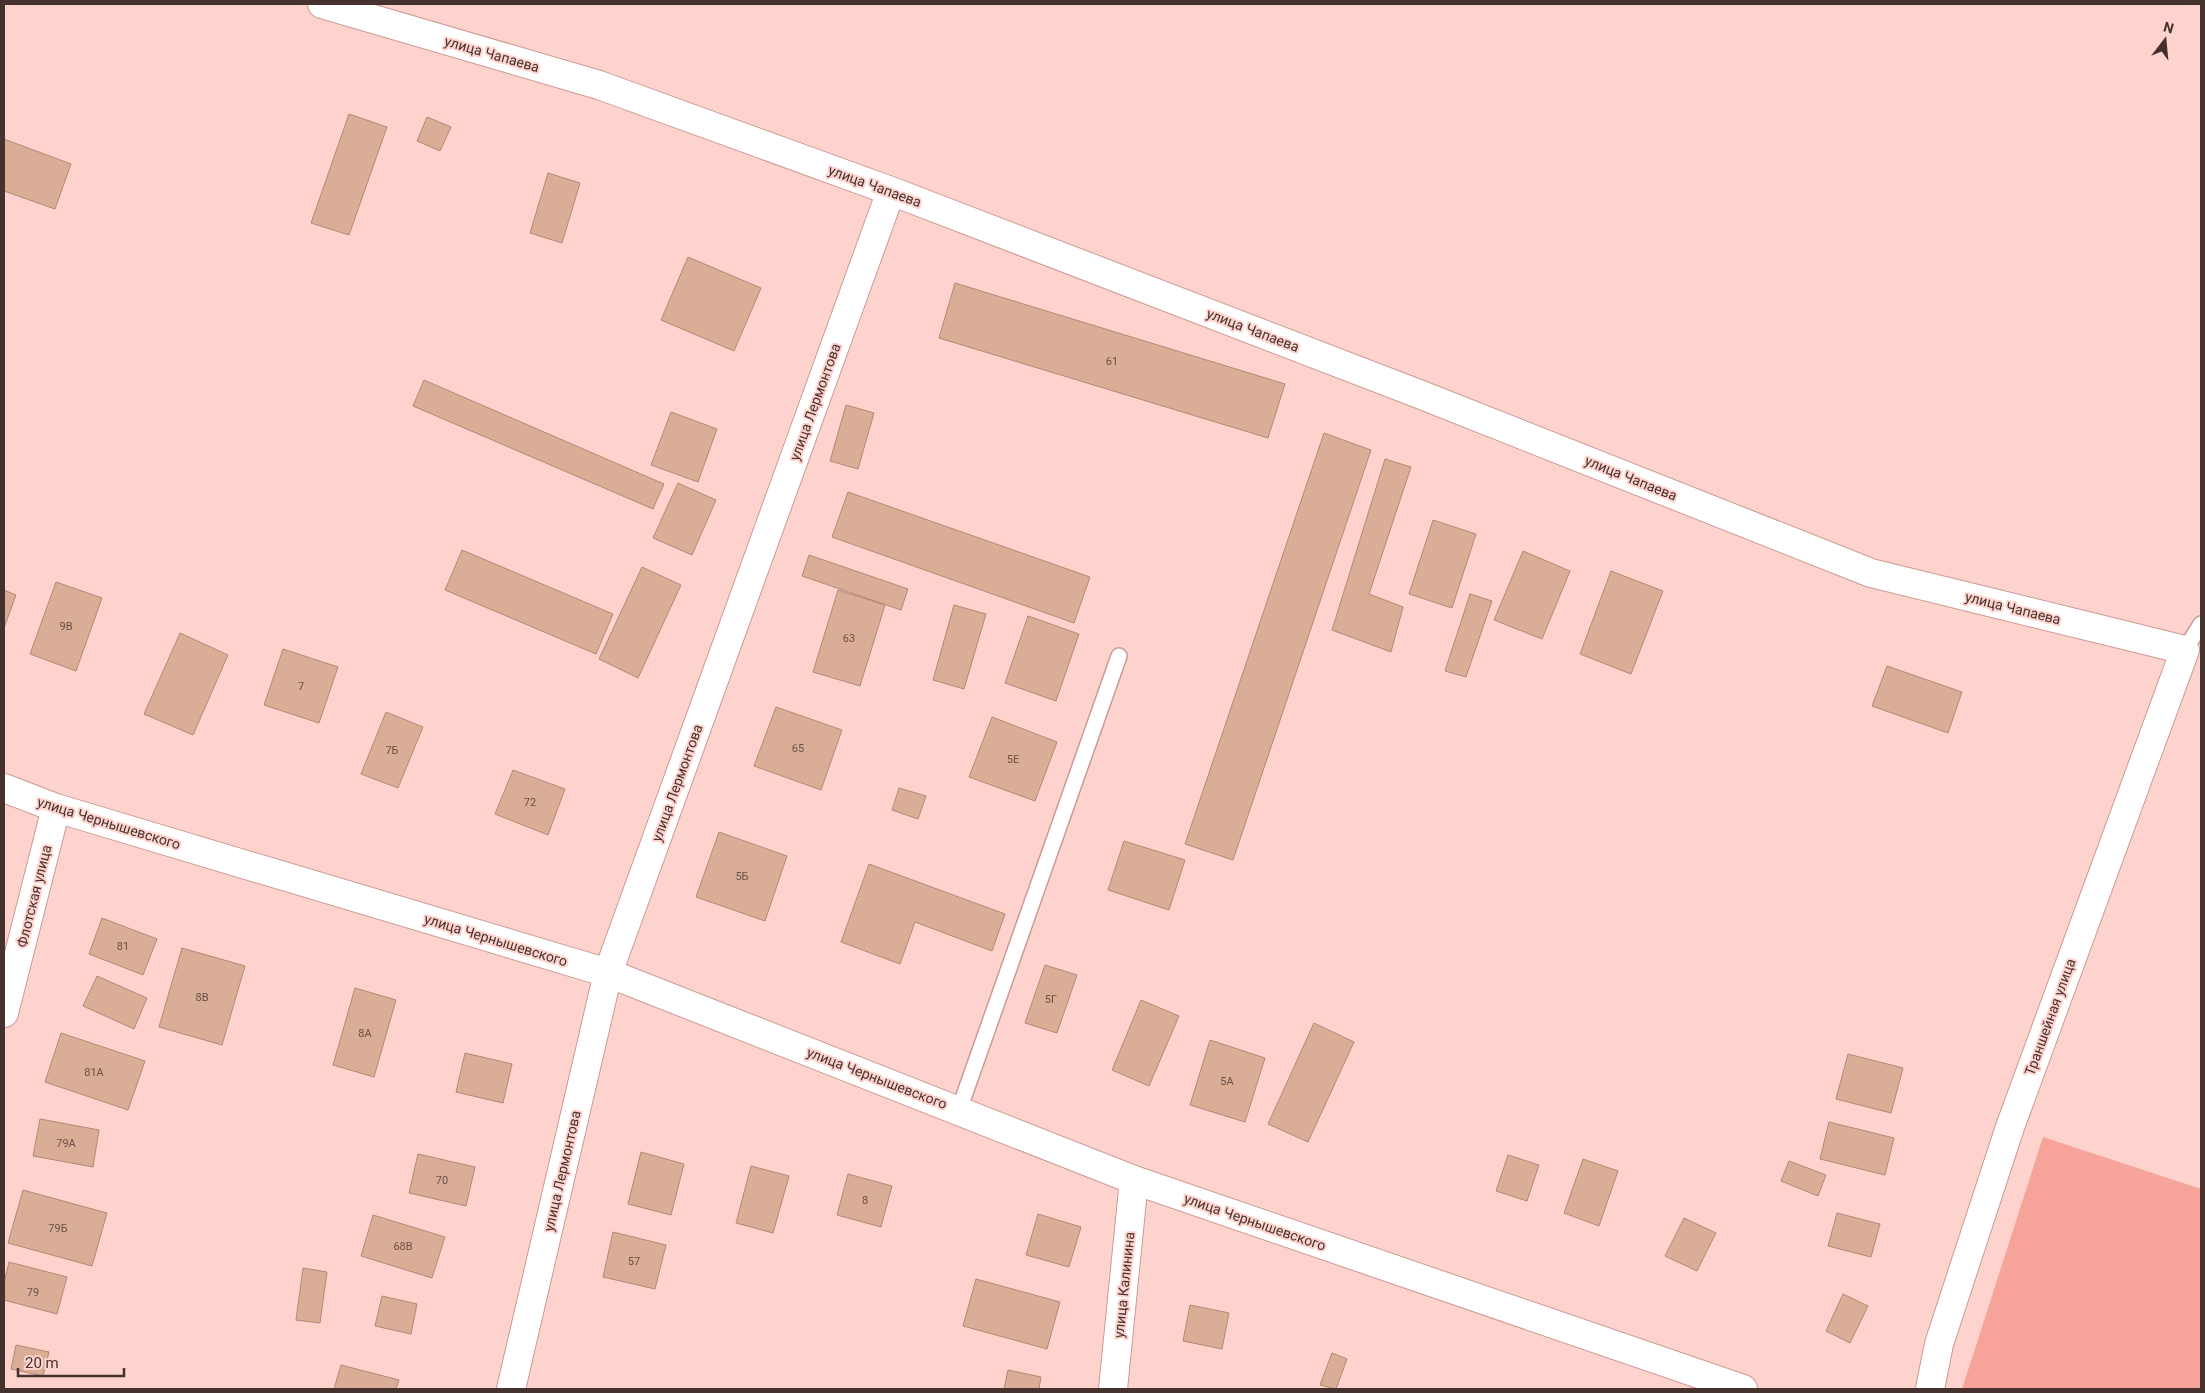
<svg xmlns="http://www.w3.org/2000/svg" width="2205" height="1393" font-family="Roboto,sans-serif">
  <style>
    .green { fill: #f6a399 }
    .building { fill: #daad97; stroke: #b38873 }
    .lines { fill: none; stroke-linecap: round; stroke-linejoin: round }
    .lane-casing { stroke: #cc9a94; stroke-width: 18 }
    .street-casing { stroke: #cc9a94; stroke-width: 30 }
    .lane { stroke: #fff; stroke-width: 15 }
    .street { stroke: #fff; stroke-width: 28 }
    .labels { text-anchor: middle; stroke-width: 4; stroke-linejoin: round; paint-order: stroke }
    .number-label { font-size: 11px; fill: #6a5048 }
    .street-label { font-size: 14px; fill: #45312e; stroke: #fed3cd }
  </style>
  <rect width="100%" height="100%" fill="#fed3cd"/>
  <!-- green -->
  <path class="green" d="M2043,1137L2201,1189V1389H1962Z"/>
  <!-- building -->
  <path class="building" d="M349,114L387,127L349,235L311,223Z
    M427,117L451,127L440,151L417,141Z
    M4,139L71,164L55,209L4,191Z
    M548,173L580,183L562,243L530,233Z
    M688,257L761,288L734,351L661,320Z
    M955,283L1285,384L1268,438L939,338Z
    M424,380L664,484L653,509L413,406Z
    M846,405L874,413L858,469L830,461Z
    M671,412L717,429L698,482L651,465Z
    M1324,433L1371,450L1233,860L1185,844Z
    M1385,459L1411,467L1369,594L1403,607L1391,652L1332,630Z
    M678,483L716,500L692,555L653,538Z
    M848,492L1090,577L1074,623L832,537Z
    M1433,520L1476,534L1452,608L1409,594Z
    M462,550L613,614L596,654L445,590Z
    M1523,551L1570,571L1542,639L1494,620Z
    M809,555L908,589L901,610L802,576Z
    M642,567L681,585L638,678L599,659Z
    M1611,571L1663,591L1631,674L1580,654Z
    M56,582L102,598L76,671L30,654Z
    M4,590L16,595L4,628Z
    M838,590L885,605L860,686L813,672Z
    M1470,594L1492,601L1466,677L1445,671Z
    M954,605L986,614L964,689L933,680Z
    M1028,616L1079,634L1056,701L1005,683Z
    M180,633L228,655L193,735L144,714Z
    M283,649L338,667L319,723L264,705Z
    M1887,666L1962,692L1948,733L1872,706Z
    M776,707L842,730L821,790L754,766Z
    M386,712L423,727L398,788L361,774Z
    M992,717L1057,742L1035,801L969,777Z
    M513,770L565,789L548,835L495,814Z
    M899,788L926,796L918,819L892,810Z
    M719,832L787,856L765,921L696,897Z
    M1124,841L1185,860L1169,910L1108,890Z
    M869,864L1005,914L992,951L915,922L900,964L841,942Z
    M102,918L157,939L143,975L89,954Z
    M182,948L245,966L222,1045L159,1027Z
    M1045,965L1077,975L1057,1033L1025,1023Z
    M97,976L147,998L134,1029L83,1006Z
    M355,988L396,1000L374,1077L333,1065Z
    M1141,1000L1179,1016L1149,1086L1112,1070Z
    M1314,1023L1354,1042L1308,1142L1268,1124Z
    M61,1033L145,1061L128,1110L45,1082Z
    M1210,1040L1265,1058L1245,1122L1190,1105Z
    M465,1053L512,1064L503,1103L456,1092Z
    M1848,1054L1903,1068L1891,1113L1836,1099Z
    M40,1119L99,1130L93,1167L33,1156Z
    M1829,1122L1894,1138L1885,1175L1820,1159Z
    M641,1152L684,1164L671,1215L628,1204Z
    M418,1154L475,1167L466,1206L409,1193Z
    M1508,1155L1539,1165L1527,1201L1496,1191Z
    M1583,1159L1618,1171L1599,1226L1564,1213Z
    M1789,1161L1826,1175L1818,1196L1781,1181Z
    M751,1166L789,1176L773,1233L736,1223Z
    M848,1174L892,1186L881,1227L837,1215Z
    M23,1190L107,1213L92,1266L8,1243Z
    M1837,1213L1880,1224L1871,1257L1828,1246Z
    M1038,1214L1081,1227L1069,1267L1026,1255Z
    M373,1215L445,1237L432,1278L361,1256Z
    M1684,1218L1716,1233L1697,1271L1665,1256Z
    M613,1232L666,1245L655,1289L603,1277Z
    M9,1262L67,1277L57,1314L4,1300V1283Z
    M303,1268L327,1272L320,1323L296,1320Z
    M976,1279L1060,1302L1047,1349L963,1326Z
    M1843,1294L1868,1306L1850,1343L1826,1331Z
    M382,1296L417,1304L411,1334L375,1326Z
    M1190,1305L1229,1313L1222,1349L1183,1341Z
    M16,1345L49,1352L43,1376L11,1369Z
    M1332,1353L1347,1359L1336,1389L1320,1385Z
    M341,1365L399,1380L396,1389H334Z
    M1008,1370L1041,1377L1039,1389H1004Z"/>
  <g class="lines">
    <!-- lane casing -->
    <g class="lane-casing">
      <path id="lane" d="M2185,650L2201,624
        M959,1110L1119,656"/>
    </g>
    <!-- street casing -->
    <g class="street-casing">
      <path id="street" d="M322,4L599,85L891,191L1419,394L1871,573L2185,650L2010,1127L1939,1344L1930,1389
        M4,788L56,808L608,973L1134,1180L1743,1389
        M4,1013L56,808
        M511,1389L608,973L891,191
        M1113,1389L1134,1180"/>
    </g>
    <!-- lane -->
    <use href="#lane" class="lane"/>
    <!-- street -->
    <use href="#street" class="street"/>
  </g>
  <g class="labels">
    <!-- number labels -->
    <g class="number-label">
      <text x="1112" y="365">61</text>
      <text x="66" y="630">9В</text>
      <text x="849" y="642">63</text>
      <text x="301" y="690">7</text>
      <text x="798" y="752">65</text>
      <text x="392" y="754">7Б</text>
      <text x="1013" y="763">5Е</text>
      <text x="530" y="806">72</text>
      <text x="742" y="880">5Б</text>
      <text x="123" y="950">81</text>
      <text x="202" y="1001">8В</text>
      <text x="1051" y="1003">5Г</text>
      <text x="365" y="1037">8А</text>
      <text x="94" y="1076">81А</text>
      <text x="1227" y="1085">5А</text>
      <text x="66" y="1147">79А</text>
      <text x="442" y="1184">70</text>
      <text x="865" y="1204">8</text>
      <text x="58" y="1232">79Б</text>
      <text x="403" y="1250">68В</text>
      <text x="634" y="1265">57</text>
      <text x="33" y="1296">79</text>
    </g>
    <!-- street labels -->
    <g class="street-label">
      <text transform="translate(492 54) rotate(16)" y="5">улица Чапаева</text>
      <text transform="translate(875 186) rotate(20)" y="5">улица Чапаева</text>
      <text transform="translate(1253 330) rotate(21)" y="5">улица Чапаева</text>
      <text transform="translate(815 402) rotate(-70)" y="5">улица Лермонтова</text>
      <text transform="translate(1631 478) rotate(22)" y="5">улица Чапаева</text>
      <text transform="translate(2013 608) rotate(14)" y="5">улица Чапаева</text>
      <text transform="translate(677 783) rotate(-70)" y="5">улица Лермонтова</text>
      <text transform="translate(109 823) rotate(17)" y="5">улица Чернышевского</text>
      <text transform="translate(34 896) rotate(-76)" y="5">Флотская улица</text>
      <text transform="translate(496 940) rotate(17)" y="5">улица Чернышевского</text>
      <text transform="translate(2050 1017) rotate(-70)" y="5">Траншейная улица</text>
      <text transform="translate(877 1078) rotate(21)" y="5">улица Чернышевского</text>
      <text transform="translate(562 1171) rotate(-77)" y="5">улица Лермонтова</text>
      <text transform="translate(1255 1222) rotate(19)" y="5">улица Чернышевского</text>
      <text transform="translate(1124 1285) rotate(-84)" y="5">улица Калинина</text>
    </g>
  </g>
  <!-- border -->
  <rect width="2205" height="1393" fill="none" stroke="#45312e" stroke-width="10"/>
  <!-- north arrow -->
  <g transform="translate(2165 40) rotate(16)" stroke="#fed3cd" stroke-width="4" paint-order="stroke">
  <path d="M0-4L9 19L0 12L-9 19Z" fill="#45312e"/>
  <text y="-8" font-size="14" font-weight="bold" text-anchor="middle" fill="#45312e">N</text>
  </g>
  <!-- scale -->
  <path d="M18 1368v8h106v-8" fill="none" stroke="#45312e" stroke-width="2.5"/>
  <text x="25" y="1368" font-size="15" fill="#45312e" stroke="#fed3cd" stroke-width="4" paint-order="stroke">20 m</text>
</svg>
